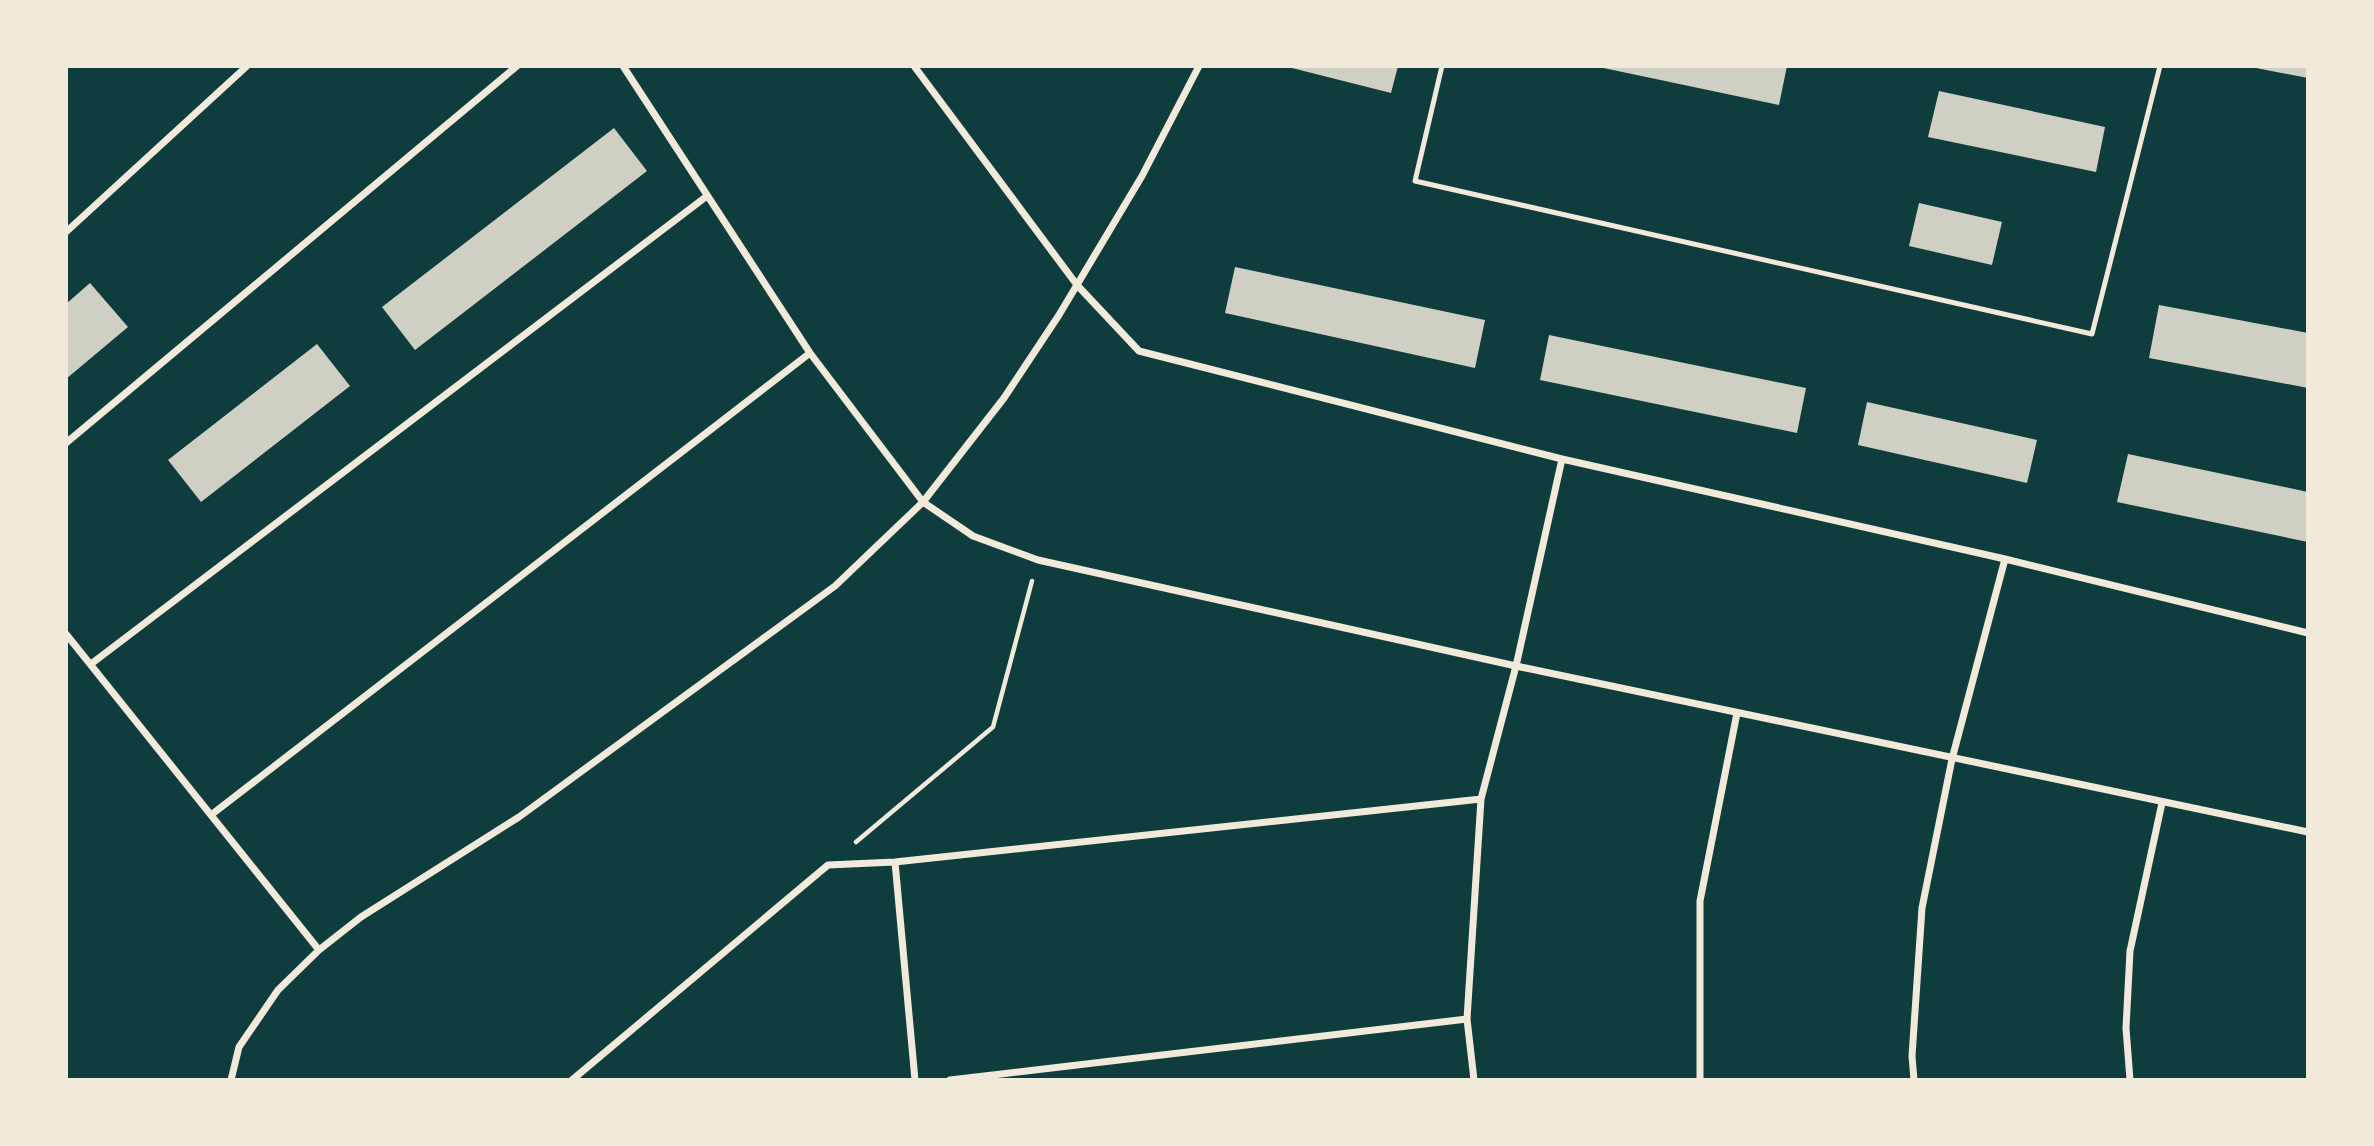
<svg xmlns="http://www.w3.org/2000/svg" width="2374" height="1146" font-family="Inter,sans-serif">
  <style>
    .building { fill: #cfcfc3 }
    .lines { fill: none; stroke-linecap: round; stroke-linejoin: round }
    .path { stroke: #f1e9da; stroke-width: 4.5 }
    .service { stroke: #f1e9da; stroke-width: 5 }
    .minor { stroke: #f1e9da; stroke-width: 7 }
  </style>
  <rect width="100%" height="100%" fill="#0f3d3e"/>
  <!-- building -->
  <path class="building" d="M1284,66H1398L1391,93Z
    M1594,66H1787L1779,105Z
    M2256,66H2308V78L2256,68Z
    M1939,91L2105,127L2096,172L1928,137Z
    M614,128L647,171L415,350L382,307Z
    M1919,203L2002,222L1992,265L1909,246Z
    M1235,267L1485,320L1475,368L1225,313Z
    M90,283L128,327L66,379V304Z
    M2159,305L2308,333V388L2149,358Z
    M1549,335L1806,388L1797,433L1540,380Z
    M317,344L350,386L201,502L168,460Z
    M1867,402L2037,440L2027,483L1858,445Z
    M2128,454L2308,492V542L2117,502Z"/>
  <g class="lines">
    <!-- path -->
    <path class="path" d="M856,842L993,727L1032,581"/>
    <!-- service -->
    <path class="service" d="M1442,66L1415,181L2092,334L2160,66"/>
    <!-- minor -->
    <path class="minor" d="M623,66L810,353L923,502L973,536L1038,560L1516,666L2308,832
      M914,66L1077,285L1139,351L1562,459L2005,559L2308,633
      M66,232L247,66
      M66,443L517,66
      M66,634L319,950
      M91,664L707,196
      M211,815L810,353
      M895,862L915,1080
      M231,1080L239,1047L278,990L319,950L361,917L519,817L835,586L923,502L1004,398L1059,315L1142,176L1199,66
      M572,1080L828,865L895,862L1481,799
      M950,1080L1467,1019
      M1474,1080L1467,1019L1481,799L1516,666L1562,459
      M1700,1080V901L1737,713
      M1914,1080L1912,1056L1922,908L1952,759L2005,559
      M2130,1080L2126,1028L2130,951L2162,803"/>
  </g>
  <!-- border -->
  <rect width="2374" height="1146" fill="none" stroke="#f1e9da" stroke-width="136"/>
</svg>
